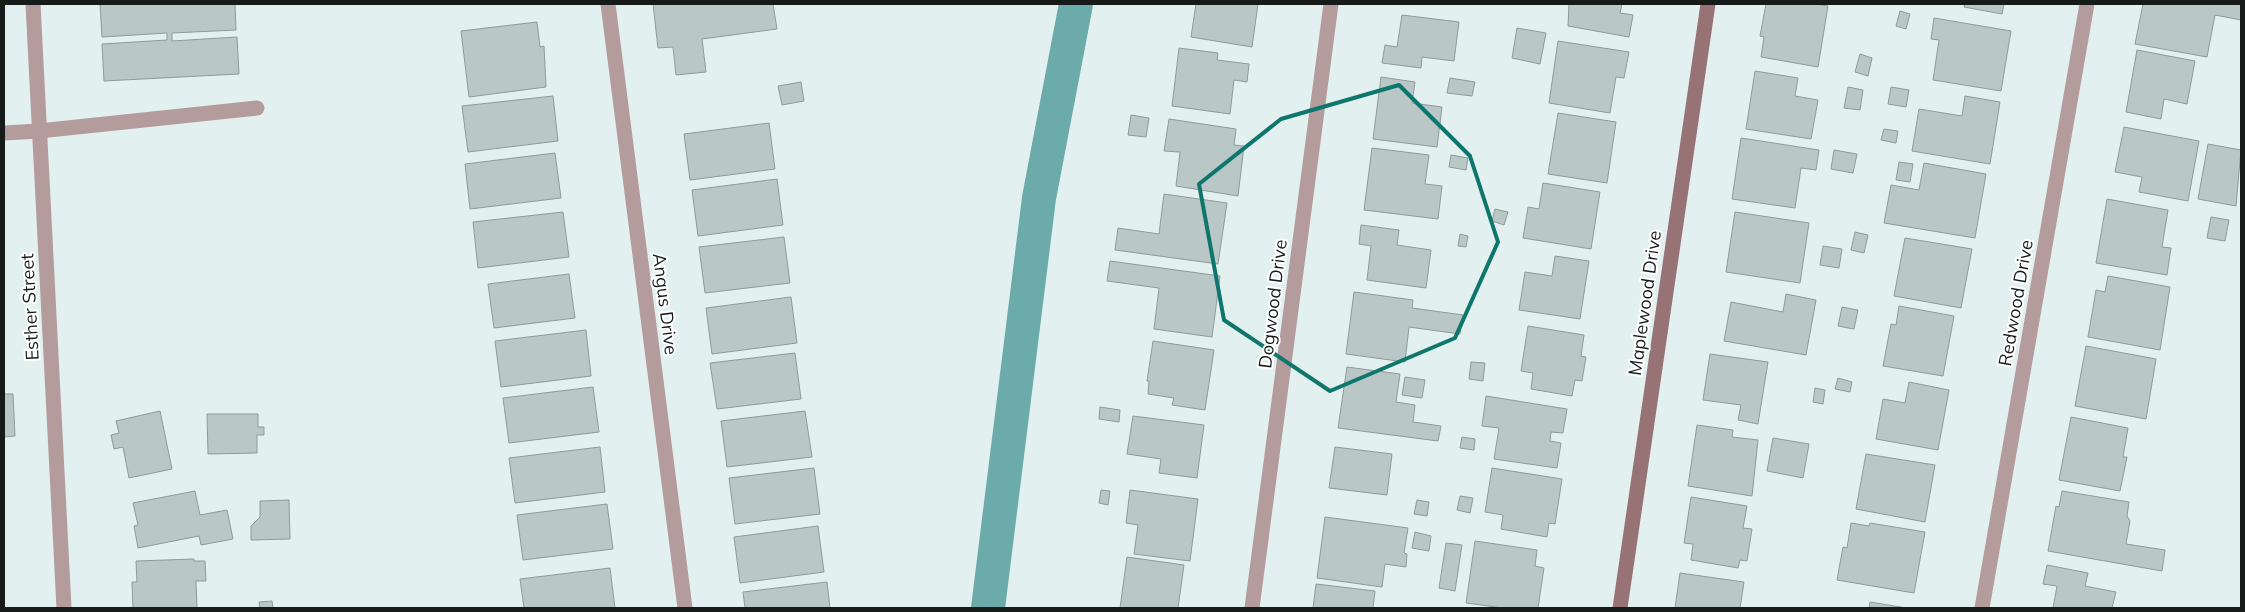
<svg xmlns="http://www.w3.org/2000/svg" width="2245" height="612" font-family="Mulish,sans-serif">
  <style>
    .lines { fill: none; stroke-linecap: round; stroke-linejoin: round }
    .canal { stroke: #6baba9; stroke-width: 34 }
    .building { fill: #b9c7c6; stroke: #8d9b9a }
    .lane { stroke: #b49b9c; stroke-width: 15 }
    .street { stroke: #b49b9c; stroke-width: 15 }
    .secondary { stroke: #977375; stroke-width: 15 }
    .marked { fill: none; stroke: #0f766e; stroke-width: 4; stroke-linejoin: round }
    .labels { text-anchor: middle; stroke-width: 4; stroke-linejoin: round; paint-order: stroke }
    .street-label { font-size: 18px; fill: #161b1a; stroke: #fff }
  </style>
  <rect width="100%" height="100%" fill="#e2f0ef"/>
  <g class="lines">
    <!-- canal -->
    <path class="canal" d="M988,608L1039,198L1076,4"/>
  </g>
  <!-- building -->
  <path class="building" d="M100,4H235L236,30L172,33V41L237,37L239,74L104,81L102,44L167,40V33L102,37Z
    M653,4H773L777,29L702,39L706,72L676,75L673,47L658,48Z
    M1196,4H1258L1252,47L1191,37Z
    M1569,4H1622L1620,13L1633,15L1629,37L1568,26Z
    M1766,4H1816L1828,6L1818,67L1761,57L1764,37L1760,36Z
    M1965,4H2004L2002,14L1964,7Z
    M2143,4H2241V20L2215,15L2207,57L2135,44Z
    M1900,11L1910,14L1906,29L1896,26Z
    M1402,15L1459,22L1454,61L1422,57L1421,68L1382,63L1385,45L1397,47Z
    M1934,18L2011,31L2001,91L1933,80L1939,40L1931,39Z
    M537,22L540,47L544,46L546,87L469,97L461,31Z
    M1517,28L1546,33L1540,64L1512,58Z
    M1558,41L1629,52L1624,78L1616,77L1610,113L1549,103Z
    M1179,48L1218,53L1217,60L1249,64L1247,82L1234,80L1230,114L1172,106Z
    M2137,50L2195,61L2187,104L2164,99L2161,119L2126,112Z
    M1860,54L1872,58L1868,76L1855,72Z
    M1755,71L1798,78L1795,96L1818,100L1811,139L1746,129Z
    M1381,77L1415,82L1412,103L1442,107L1437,147L1373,139Z
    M1450,78L1475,82L1472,96L1447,93Z
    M801,82L804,101L782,105L778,86Z
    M1848,87L1863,90L1860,110L1844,108Z
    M1891,87L1909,90L1906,107L1888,104Z
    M553,96L558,141L468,152L462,106Z
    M1965,96L2000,102L1990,164L1912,151L1919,109L1962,116Z
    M1558,113L1616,122L1607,183L1548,174Z
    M1131,115L1149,118L1146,137L1128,135Z
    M1169,119L1236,129L1234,145L1244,146L1238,196L1176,186L1180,152L1164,151Z
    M769,123L775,169L690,180L684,134Z
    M2124,127L2199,141L2188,201L2139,192L2142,177L2115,172Z
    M1884,129L1898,131L1896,143L1881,140Z
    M1741,138L1819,150L1816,170L1801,168L1795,208L1732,199Z
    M2208,144L2241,150L2236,206L2198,199Z
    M1372,148L1429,155L1425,184L1442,186L1438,219L1364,210Z
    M1834,150L1857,154L1853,173L1831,169Z
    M555,153L561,198L470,209L465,164Z
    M1451,155L1468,158L1466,170L1449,167Z
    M1899,162L1913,164L1910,182L1896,180Z
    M1924,163L1986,174L1975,238L1884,223L1891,185L1919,190Z
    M777,179L783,225L698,236L692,190Z
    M1543,183L1600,192L1591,249L1523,238L1528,207L1539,209Z
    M1164,194L1227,203L1218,264L1115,250L1118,228L1159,234Z
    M2107,199L2168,210L2162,247L2171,248L2167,275L2096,263Z
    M1495,209L1508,212L1504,225L1492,221Z
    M563,212L569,257L478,268L473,222Z
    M1735,212L1809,223L1800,283L1726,272Z
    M2211,217L2229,220L2225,241L2207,238Z
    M1361,225L1399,230L1397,245L1431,250L1426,288L1367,280L1371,246L1359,244Z
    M1855,232L1868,235L1864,253L1851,250Z
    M1460,234L1468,236L1466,247L1458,246Z
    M784,237L790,283L705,293L699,247Z
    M1905,238L1972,249L1961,308L1894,296Z
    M1823,246L1842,249L1839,268L1820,265Z
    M1555,256L1589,261L1580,319L1519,310L1525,272L1552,276Z
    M1110,261L1220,276L1212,337L1154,329L1159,288L1107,281Z
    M569,274L575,318L494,328L488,284Z
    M2108,276L2170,287L2160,350L2088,337L2096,290L2105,292Z
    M1354,292L1413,300L1412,308L1463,315L1460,334L1409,327L1405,362L1346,354Z
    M1786,294L1816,300L1806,355L1724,341L1731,302L1783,312Z
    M791,297L797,343L712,354L706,308Z
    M1899,306L1954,316L1943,376L1883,366L1891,324L1896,325Z
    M1842,307L1858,310L1854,329L1838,326Z
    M1528,326L1584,335L1581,356L1586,357L1582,381L1575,380L1572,396L1531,389L1533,373L1521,371Z
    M586,330L591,376L501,387L495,341Z
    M1153,341L1214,350L1205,410L1172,405L1174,398L1148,394L1149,381H1147Z
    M2086,346L2156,359L2146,419L2075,406Z
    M795,353L801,399L717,409L710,363Z
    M1710,354L1768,362L1758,424L1738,420L1741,405L1703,400Z
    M1471,362L1485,363L1483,381L1469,379Z
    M1347,367L1400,374L1396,402L1415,405L1413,422L1441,426L1438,441L1338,428Z
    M1405,377L1425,380L1422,398L1402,395Z
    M1838,378L1852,382L1850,392L1835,389Z
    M1909,382L1949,390L1938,450L1876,439L1883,399L1905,403Z
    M593,387L599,432L509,443L503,398Z
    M1815,388L1825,390L1823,404L1813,402Z
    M4,394H13L15,436L4,437Z
    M1486,396L1567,409L1563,433L1551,432L1550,441L1561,443L1557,468L1494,459L1499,428L1482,426Z
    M1100,407L1120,410L1119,422L1099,419Z
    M160,411L172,469L129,478L123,447L114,449L111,435L119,433L116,421Z
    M805,411L812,457L727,467L721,421Z
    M207,414H258V427H264V435H257V453L208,454Z
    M1133,416L1204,425L1197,478L1159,473L1161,459L1127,454Z
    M2071,417L2128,428L2123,457H2127L2120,491L2059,480Z
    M1697,425L1733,430L1732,437L1758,440L1752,496L1688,486Z
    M1462,437L1475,439L1474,450L1460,448Z
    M1773,438L1809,444L1803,478L1767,471Z
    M600,447L605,492L515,503L509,458Z
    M1335,447L1392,454L1387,495L1329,488Z
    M1866,454L1935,465L1925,522L1856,509Z
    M814,468L820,514L735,524L729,478Z
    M1492,468L1562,479L1555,524L1549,523L1547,537L1501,529L1503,515L1485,512Z
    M1101,490L1110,491L1108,505L1099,503Z
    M1130,490L1198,499L1190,561L1134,554L1138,525L1126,523Z
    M195,491L200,515L227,510L233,539L201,545L199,536L138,548L134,526L138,525L133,503Z
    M2062,491L2129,502L2127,516L2130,521L2126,544L2165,550L2162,571L2048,551L2056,506L2059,507Z
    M1460,496L1473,498L1470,513L1457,510Z
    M1691,497L1747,506L1743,528L1752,529L1747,561L1740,560L1738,568L1691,560L1693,544L1684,543Z
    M289,500L290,539L251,540V526L260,517V501Z
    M1417,500L1429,502L1427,516L1414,514Z
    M607,504L613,549L523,560L517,515Z
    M1325,517L1408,528L1404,553L1407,554L1406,567L1385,564L1382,587L1317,578Z
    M1851,523L1869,526L1870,523L1925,532L1914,593L1837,580L1843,547L1847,548Z
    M818,526L824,572L740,583L734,537Z
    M1415,532L1431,536L1429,551L1412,548Z
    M1475,541L1537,550L1535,566L1544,568L1538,608H1503L1466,603Z
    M1446,543L1462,545L1455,591L1439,588Z
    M1127,557L1184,565L1178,608H1120Z
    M194,559V561H205L206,581H196L197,608H133L132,582H137L136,561Z
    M2047,565L2088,573L2085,586L2116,592L2112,608H2053L2057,586L2043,584Z
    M610,568L615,608H524L520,579Z
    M1680,573L1744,582L1740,608H1675Z
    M827,582L830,608H745L743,592Z
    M1316,584L1375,591L1373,608H1313Z
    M272,601L273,608H260L259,602Z
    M1870,602L1907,608H1869Z"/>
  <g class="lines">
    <!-- lane -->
    <path class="lane" d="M39,131L257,108"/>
    <!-- street -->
    <path class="street" d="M33,4L64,608
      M608,4L685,608
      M4,133L39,131
      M1252,608L1331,4
      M1982,608L2087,4"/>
    <!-- secondary -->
    <path class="secondary" d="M1620,608L1708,4"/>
  </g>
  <!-- marked area -->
  <path class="marked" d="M1399,85L1470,156L1498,242L1455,338L1330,391L1224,320L1199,184L1281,119Z"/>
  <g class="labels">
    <!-- street labels -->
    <g class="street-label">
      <text transform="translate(1645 303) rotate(-82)" y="6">Maplewood Drive</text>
      <text transform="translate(2016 303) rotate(-80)" y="6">Redwood Drive</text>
      <text transform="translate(665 304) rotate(83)" y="6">Angus Drive</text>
      <text transform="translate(1273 304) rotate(-83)" y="6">Dogwood Drive</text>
      <text transform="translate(30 307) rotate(-93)" y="6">Esther Street</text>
    </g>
  </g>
  <!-- border -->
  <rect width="2245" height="612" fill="none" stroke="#161b1a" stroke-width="10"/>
</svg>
